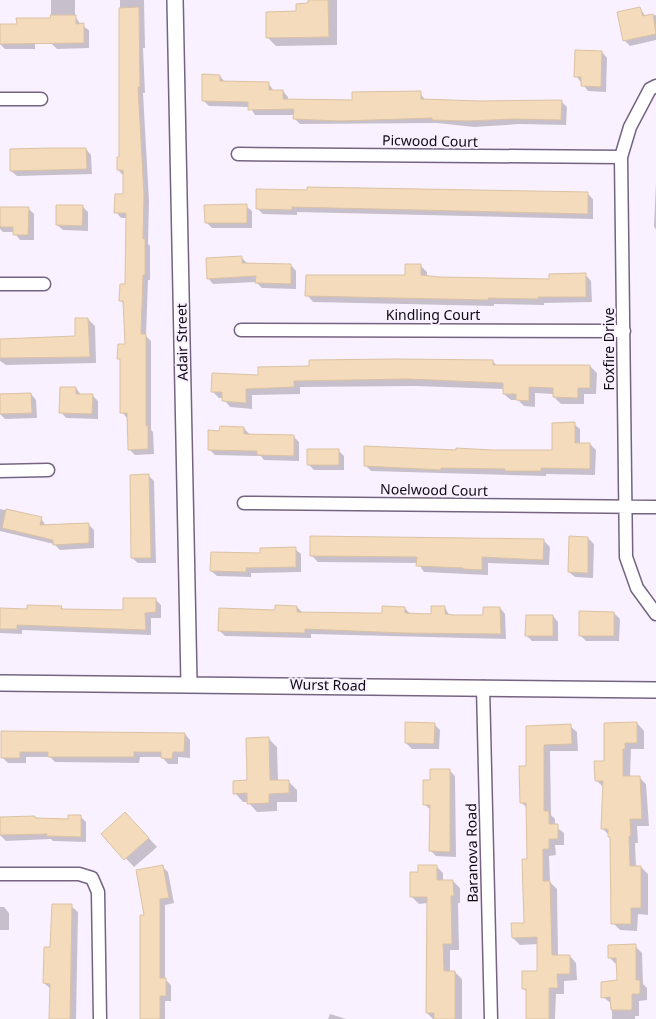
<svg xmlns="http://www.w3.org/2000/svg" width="656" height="1019" font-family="'Noto Sans',sans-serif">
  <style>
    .shadow { fill: #0003 }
    .building { fill: #f3dbbb; stroke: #dac2a4 }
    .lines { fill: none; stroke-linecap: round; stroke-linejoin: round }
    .minor-casing { stroke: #746481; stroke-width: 15 }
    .tertiary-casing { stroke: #746481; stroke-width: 18 }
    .minor { stroke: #fff; stroke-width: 12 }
    .tertiary { stroke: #fff; stroke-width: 15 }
    .labels { text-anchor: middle; stroke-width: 4; stroke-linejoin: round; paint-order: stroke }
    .street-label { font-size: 14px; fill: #0f0914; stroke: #f9f1ff }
  </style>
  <rect width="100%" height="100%" fill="#f9f1ff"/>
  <!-- shadow -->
  <path class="shadow" d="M51,0H75V16L81,25L89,30V48L57,49L51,43Z
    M120,0H144L145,48H143L145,93H143L149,201L148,244L150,246V280H148L146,336L151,341V430L153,432L154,454L135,455L129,449L127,418L122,412L121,361L119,358L126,345L125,305L120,300L127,286V218H121L116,212L124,195V176L118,170L121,158Z
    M309,0H337V45L276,46L267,37L309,4Z
    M640,8L646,17L656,15V40L630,46L624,40Z
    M0,25H35V49H5L0,44Z
    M602,52L607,58L606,92L588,91L576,76Z
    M220,76L225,82L268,83L274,91H283L288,97V100L353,101L420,93L426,101H561L567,107L566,125L520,124L474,127L437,123L300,124L295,119V115H255L250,107L209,106L203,100Z
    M86,149L91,155L92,174L17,176L11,171Z
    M656,182V262V229L654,227Z
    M588,194L593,199V219L297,212V215L263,214L257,208Z
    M82,206L88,212V231L63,230L57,225Z
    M246,206L252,211V228H212L206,222Z
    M0,208H28L34,214V240H20L14,232H3L0,229Z
    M241,257L247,263L291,265L296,271V289L262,288L256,282L213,284L208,278Z
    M421,266L427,272V277L550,280L585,274L591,281L592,302L544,303V305L494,304V306L313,302L307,295L406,276Z
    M88,319L95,326L96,363L6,365L0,361V340L77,337Z
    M493,361L497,366H590L597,373L596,394H584V404H561L554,397V394L535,393V407L524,406L518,400H511L504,394V389L415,386L300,387V394L252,395V409L230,407L223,398H219L212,391L260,376Z
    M76,388L81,395H92L98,401V419L66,418L61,412Z
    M31,394L36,400L37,418L5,419L0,414V395Z
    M574,424L580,429V444H590L596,450L595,475L546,474V476L371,471L365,465L458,452L554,451Z
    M244,428L250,435L294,437L299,442V461L264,460L261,456L215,455L209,449L221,432Z
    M338,450L344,456V470H314L309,465Z
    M149,476L154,481L156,563H138L132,558Z
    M0,509L41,518L46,526L88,524L94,530V548L60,550L54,544L0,531Z
    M588,538L594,544L593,578L575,577L569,572Z
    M543,540L550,547L549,565L488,563V575L424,572L418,563L318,562L311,555Z
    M295,549L301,554V572L251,573V577L217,576L211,571L262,555Z
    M155,599L161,605V618H151V635L22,630V634L0,633V610L61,607L64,610L125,611Z
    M297,607L303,613L383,615L405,608L410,614L432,615L445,608L450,616H484L500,608L505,614L506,639L311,634V638L225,636L219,630Z
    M614,613L620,619L619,641H586L580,635Z
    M553,616L558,622V641H532L526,635Z
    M637,723L644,731V749H631L630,777H639L646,784L649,826H637L638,843H635L636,867H641L648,874V915L638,914L637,931L620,930L613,923L612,838L602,828L604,788L596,780L605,762Z
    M434,724L440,730L439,749H412L406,743Z
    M570,726L577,732L578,751H550L551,815L555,819V826L564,833V845H555L556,855L549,856L550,882L557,889L558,956H570L576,963L577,980L564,981V994H556L555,1019H527V992L523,988L539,972L538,944L520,945L513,938L525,924L528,860V809L521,802L528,767L527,727Z
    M2,732L185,734L190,740V758L178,757V764H168L162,757H140L139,763L55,762L50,757H26V763H8L2,757Z
    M268,738L277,747L278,781H288L297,790V802H277V811L257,812L248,802H243L235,793L248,782Z
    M450,771L455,776L456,857L436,856L430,850L431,810L424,804L431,781Z
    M80,816L86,822V842L53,841L51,839L6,841L0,835V818L35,817L38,820H69Z
    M134,822L157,847L134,867L103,834Z
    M162,866L168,872L174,903L165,905V979L171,985V1001H165V1019H141L146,917Z
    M436,866L443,873V881H453L460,888V903H458L459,950H450V972H455L462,979V1019H433L427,1013L428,903L419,904L412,897L419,873Z
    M71,906L78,912L76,1019H51V989L44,983L52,949Z
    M0,907H4L9,913V930H0Z
    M635,946L642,953L643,984L647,988V1000L639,1001V1016H635V1019H612V1004L603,997L618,981L617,965L610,958Z
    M330,1014L346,1019H328Z"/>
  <!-- building -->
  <path class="building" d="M308,0H328L329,37L266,38V12L296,11V4L308,3Z
    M139,7L140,87H138L144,195L143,239H145V275H143L141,334H146V426L148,425V449L128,450L127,413H120V359H117L118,344H125L123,301H119L120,284H125L126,213H114L115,194H123V170H117V157H119V8Z
    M640,7L643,16L653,14L656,34L623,41L617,12Z
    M50,15H76V24L84,23V43L0,44V24H17L16,18H51Z
    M575,50L602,51L601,87L581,86V77H574Z
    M202,74L220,75V81L269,82V90H283V99L352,100V92L421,91V99L479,101L562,100L561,120L514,119L467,121L432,120V118L340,121L293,119L294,109L248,110V102L202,101Z
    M50,148H86L87,169L10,171V149Z
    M307,187L588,192V214L292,207V210L256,209V189L307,190Z
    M247,204V223H205L204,205Z
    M56,205H83L82,226L56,225Z
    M0,207H29L28,235H13V227H0Z
    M242,256V263L291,264V284L255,283L256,276L207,279L206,258Z
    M405,264H421V275L439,277L549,279V274L586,273V297H538V299L488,298V300L305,296L306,275H405Z
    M75,318H88L90,357L0,358V339L75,336Z
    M396,359L493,360V365H590V388H578V398L553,397V388L529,387V401L516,400V394H503V383L408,379L294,381V387L246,389V403L222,401V392H211L212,373L258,375V367L309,366V360Z
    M60,387H76V394H93L92,414L59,413Z
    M31,393L32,413L0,414V394Z
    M575,422V443H590V469L541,468V471H505V469L441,468V470L364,466V446L456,450V448L492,450H552V423Z
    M220,426L244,427V434L294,435V456L257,455V451L208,450V430L219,431Z
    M307,449H339V465H307Z
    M149,474L151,558H131L130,475Z
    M6,509L42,517L40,525L89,523V543L53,545V540L2,528Z
    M310,536L544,539L543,560L482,557V570L463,569V568L416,566L417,557L310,556Z
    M569,536L588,537V573L568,572Z
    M296,547V567L246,568V572L210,571L211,552L260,553V548Z
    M123,598H156V612L145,613L146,630L17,625V629H0V608L27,609V605L62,606L61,609L123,610Z
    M275,605L297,606V612L369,613H382V606L405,607V613L431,614V606H445V614L454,615H483V607H500L501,634L404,633L305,629V633L218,631L219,608L275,610Z
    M579,611L614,612V636H579Z
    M526,615H553V636H525Z
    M405,722L435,723L434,744L405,743Z
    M637,722V743H625V749H623V776H640L642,819H630L631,836H629L630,866H641V908H631V924H611L610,837H608V829H601L603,781H595L594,761H604V723Z
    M571,724L572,744L544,745V811H549V824H558V839H549V849H543V881H550L552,955H570V974H557L558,988H549V1019H526V989H522V971H537V937L512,938L511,923H524L522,859H527L526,803H520L519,766H526V726Z
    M1,731L185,733L184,752H173L172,759L161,758V752H134V757H48V752H20V758H1Z
    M269,737L270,780H289V793L269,794V803L247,804V793L233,794V781L247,780L246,738Z
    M430,769H450V852L429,851L430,805H423V780H430Z
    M125,812L149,838L124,860L101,834Z
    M68,815H81V837L46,836L47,834L0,835V817L35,816V818L68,819Z
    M163,865L169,898L160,899V978H166V996H160V1019H140V915H144L136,870Z
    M418,865H437V880H453L454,896H451L452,944H443L444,971H455V1019H434V1013H426L427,897H410V872H418Z
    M52,904H72L70,1019H49L50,984L43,983L44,947H50Z
    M636,944V980H640V994H632V1010H611L610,997L601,998V982L617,980L616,958H608V945Z"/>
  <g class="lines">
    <!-- minor casing -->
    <g class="minor-casing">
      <path id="minor" d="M656,86L650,89L630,127L621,157L626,557L637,588L656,614
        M0,99H41
        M238,154L621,157
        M0,284H44
        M241,330L624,331
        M0,471L48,470
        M244,503L656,507
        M483,687L491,1019
        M0,874H79L92,878L98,892L100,1019"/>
    </g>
    <!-- tertiary casing -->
    <g class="tertiary-casing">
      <path id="tertiary" d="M175,0L189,683
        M0,683L656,690"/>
    </g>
    <!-- minor -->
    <use href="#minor" class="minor"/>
    <!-- tertiary -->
    <use href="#tertiary" class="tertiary"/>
  </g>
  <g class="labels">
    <!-- street labels -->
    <g class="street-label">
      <text transform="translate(430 141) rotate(1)" y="5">Picwood Court</text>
      <text x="433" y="320">Kindling Court</text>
      <text transform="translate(182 342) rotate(-91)" y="5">Adair Street</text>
      <text transform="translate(609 349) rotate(-90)" y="5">Foxfire Drive</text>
      <text transform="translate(434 490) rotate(1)" y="5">Noelwood Court</text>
      <text transform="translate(328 685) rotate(1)" y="5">Wurst Road</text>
      <text transform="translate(472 853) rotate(-91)" y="5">Baranova Road</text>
    </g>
  </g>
</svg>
